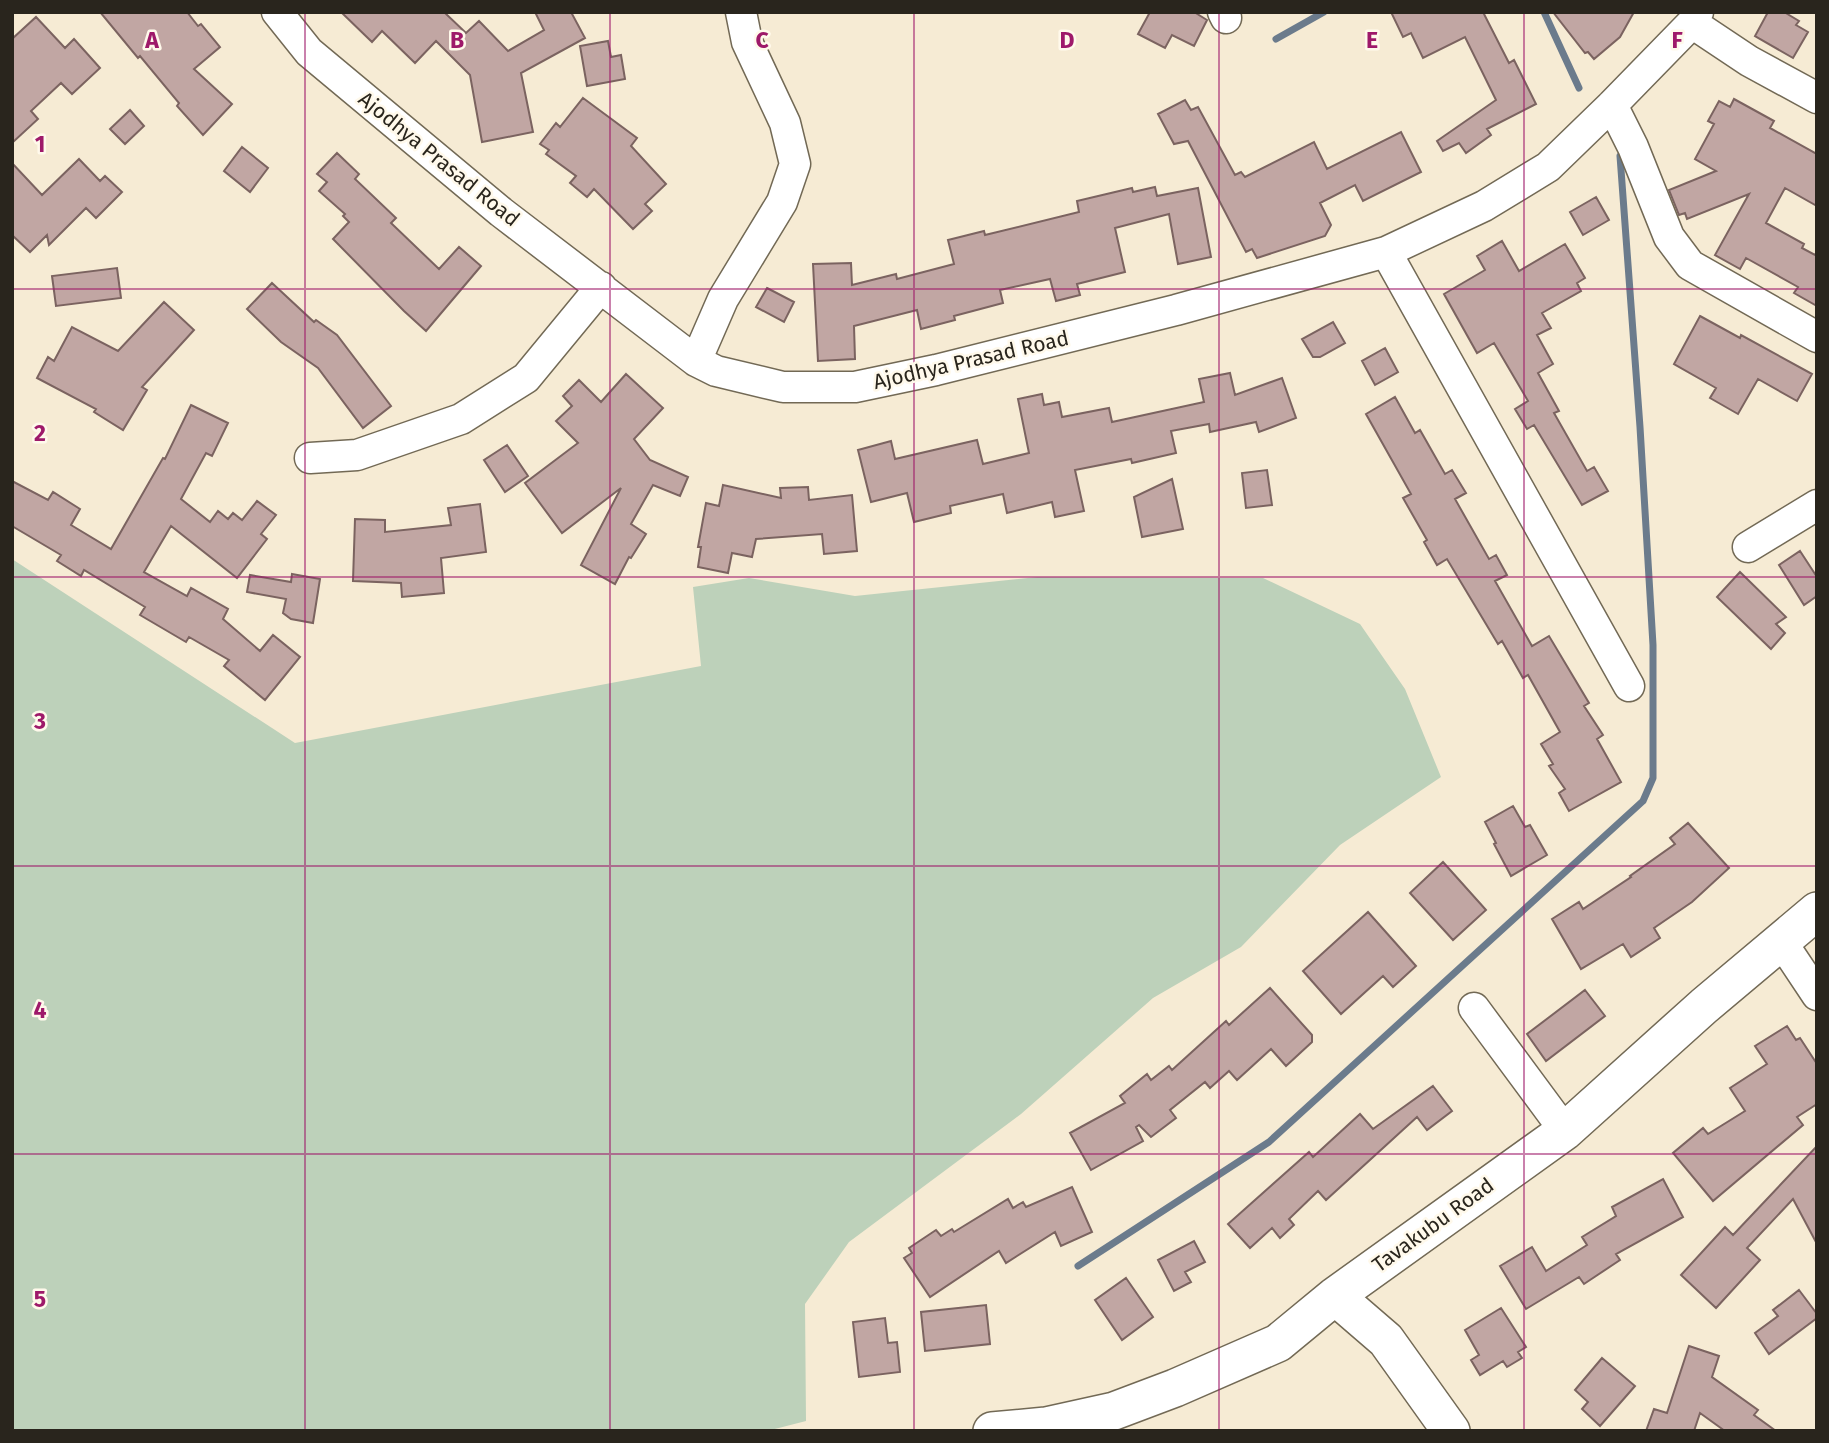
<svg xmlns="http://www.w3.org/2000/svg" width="1829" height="1443" font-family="'Fira Sans',sans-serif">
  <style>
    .green { fill: #bdd1ba }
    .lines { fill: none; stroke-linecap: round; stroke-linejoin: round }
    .stream { stroke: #6b7b8c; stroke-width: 7 }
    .building { fill: #c1a6a3; stroke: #7b6360; stroke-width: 2 }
    .minor-casing { stroke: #726955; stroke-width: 33 }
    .major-casing { stroke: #726955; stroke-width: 40 }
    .minor { stroke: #fff; stroke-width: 30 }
    .major { stroke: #fff; stroke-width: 37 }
    .grid { fill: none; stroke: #9e196a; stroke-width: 2; stroke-opacity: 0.55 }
    .labels { text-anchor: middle; stroke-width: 5; stroke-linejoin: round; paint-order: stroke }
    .street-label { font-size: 21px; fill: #29251d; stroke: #fff9eb }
    .grid-label { font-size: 23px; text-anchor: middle; font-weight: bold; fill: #9e196a; stroke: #fff9eb; stroke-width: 5; stroke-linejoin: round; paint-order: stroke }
  </style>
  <rect width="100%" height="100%" fill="#f6ebd4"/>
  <!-- green -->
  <path class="green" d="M12,559L295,743L701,666L693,587L749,578L855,596L1037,577L1263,578L1360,624L1405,689L1441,777L1340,845L1241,947L1153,998L1021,1114L849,1242L805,1304L806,1421L767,1431H12Z"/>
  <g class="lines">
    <!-- stream -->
    <path class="stream" d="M1544,12L1579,88
      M1276,39L1324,12
      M1078,1266L1269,1142L1643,801L1653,778V645L1640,427L1620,156"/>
  </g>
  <!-- building -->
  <path class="building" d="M100,12H187L198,26L201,24L220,47L194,69L232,104L203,135L177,106L179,103L140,56L138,58Z
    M341,12H444L466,33L479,21L508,51L544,30L535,12H571L585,38L521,73L533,132L482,142L470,75L436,41L415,63L382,31L372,42Z
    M1150,12H1194L1207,20L1194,46L1172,35L1165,48L1138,34Z
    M1391,12H1483L1509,63L1514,60L1536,104L1487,129L1491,135L1466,153L1459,143L1443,151L1437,141L1496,100L1465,37L1423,58L1411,33L1403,37Z
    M1553,12H1634L1620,37L1594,59L1588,52L1585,53Z
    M1768,12H1784L1799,21L1796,25L1808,32L1793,58L1755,36Z
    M36,17L65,48L74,39L100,68L72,94L61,83L31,111L38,119L12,143V39Z
    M608,41L611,57L621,55L625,79L587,86L580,46Z
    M583,98L637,138L631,146L666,184L645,204L652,211L633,229L594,189L587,197L570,183L576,176L546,154L549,150L540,144L556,123L560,127Z
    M1734,99L1774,121L1770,128L1817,154V206L1785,188L1766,223L1804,244L1802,248L1815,255L1817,252V306L1794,293L1798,287L1746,258L1740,269L1715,255L1749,194L1687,219L1685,213L1679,215L1669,190L1716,171L1695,159L1714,124L1708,121L1719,101L1730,107Z
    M1185,100L1191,110L1198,107L1235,175L1241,172L1245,177L1314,142L1327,169L1401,132L1421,172L1363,201L1355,185L1320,203L1331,225L1325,236L1257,258L1252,249L1246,252L1188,141L1174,144L1158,114Z
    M130,110L144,126L125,144L110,129Z
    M242,147L268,168L250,192L224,171Z
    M337,153L359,174L355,179L396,218L391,223L439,269L459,247L481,266L426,331L404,311L333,239L349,222L343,216L345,214L319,191L327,182L317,174Z
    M79,159L100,181L105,176L122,192L96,218L86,208L49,245L47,235L30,252L12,235V163L42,195Z
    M1155,187L1157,196L1198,188L1211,257L1178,264L1169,214L1115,228L1125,272L1077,284L1080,295L1056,301L1050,279L1000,290L1003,303L954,316L955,320L921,329L917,310L854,326L855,359L818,361L813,264L851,263L852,285L896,274L897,279L954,264L948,240L984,231L985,235L1079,212L1077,201L1132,188L1133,192Z
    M1596,197L1609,220L1583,235L1570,212Z
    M1502,241L1519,271L1565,244L1585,278L1577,283L1581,291L1542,313L1551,328L1537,335L1553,364L1538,373L1559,411L1554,413L1587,471L1594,467L1608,491L1582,505L1534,425L1527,429L1515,409L1528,401L1494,343L1477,353L1444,294L1485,270L1477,256Z
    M117,268L121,298L56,306L52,276Z
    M272,283L314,322L316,320L337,335L391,406L363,428L318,368L281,342L247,309Z
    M767,288L794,302L784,322L756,307Z
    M164,302L194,330L142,387L147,390L123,430L94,412L96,409L37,378L48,357L54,361L72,327L118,351Z
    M1700,316L1740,338L1741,335L1812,374L1797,401L1758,379L1738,414L1710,398L1716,388L1674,364Z
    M1333,322L1345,343L1320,357H1313L1302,339Z
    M1385,348L1398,372L1375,385L1362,361Z
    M1230,373L1235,395L1282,378L1296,418L1259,432L1256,422L1210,432L1209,424L1171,431L1176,453L1132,463L1131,459L1075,470L1084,511L1055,517L1052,502L1007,513L1003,494L950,506L951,513L914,522L907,493L871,502L858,450L891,441L895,459L977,440L983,464L1029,453L1018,399L1042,394L1044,405L1059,402L1062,417L1109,408L1112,422L1204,402L1199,379Z
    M626,374L663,408L634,439L650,460L688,477L680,496L653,485L631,524L646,534L631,558L629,557L615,584L581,565L621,488L562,533L525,483L578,443L556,421L572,406L563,396L579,380L601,402Z
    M1395,397L1415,433L1420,430L1445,474L1452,470L1466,493L1455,499L1489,559L1496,555L1507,575L1495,581L1532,646L1549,636L1589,703L1584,706L1603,735L1597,739L1621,782L1569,811L1559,793L1565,789L1549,766L1553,764L1541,744L1560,732L1528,675L1523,678L1502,641L1498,644L1447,559L1437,565L1424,542L1427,540L1403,498L1411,494L1366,414Z
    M191,405L228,423L212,456L206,453L181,499L210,522L218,511L228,519L233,513L242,520L257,501L276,515L261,534L267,539L237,578L171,526L144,572L187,596L191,588L228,609L223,619L260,651L273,635L300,657L265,700L224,666L229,660L189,637L186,642L140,615L145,607L84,570L81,576L57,561L61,555L12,526V481L48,500L53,492L80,509L71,525L111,549L163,458L165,459Z
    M507,445L528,476L505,492L484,460Z
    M1267,470L1272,505L1246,508L1242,473Z
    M1172,479L1183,529L1142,537L1134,497Z
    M723,485L781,498L780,488L808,487L809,500L852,495L857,551L824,554L822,534L756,539L752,557L732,553L728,573L698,567L701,547H698L706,503L719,506Z
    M480,504L486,552L441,558L444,593L402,597L401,583L353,581L355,519L385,520V532L451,525L448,508Z
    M1800,551L1817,577V596L1804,605L1779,565Z
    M1740,572L1786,617L1776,624L1785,633L1771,649L1717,597Z
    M292,574L320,579L313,623L291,619L283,613L286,599L247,592L250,575L291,582Z
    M1513,806L1525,827L1530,825L1547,855L1511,876L1494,844L1496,843L1485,822Z
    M1688,823L1729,868L1692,902L1654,928L1660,938L1631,957L1623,944L1581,969L1552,919L1579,902L1583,909L1631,877L1630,876L1675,844L1670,838Z
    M1443,862L1486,910L1453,940L1410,893Z
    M1368,912L1416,966L1393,987L1383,976L1341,1014L1303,971Z
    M1270,988L1312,1035V1042L1286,1066L1271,1049L1237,1080L1229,1071L1210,1088L1205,1082L1170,1110L1176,1118L1151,1137L1139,1125L1136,1127L1143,1141L1091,1170L1070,1133L1125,1103L1120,1096L1147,1074L1151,1080L1169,1066L1172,1070L1226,1021L1229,1025Z
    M1585,990L1605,1016L1546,1061L1527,1034Z
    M1787,1026L1796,1040L1800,1038L1817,1064V1104L1797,1117L1803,1125L1713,1201L1673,1153L1703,1128L1708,1134L1745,1111L1730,1088L1767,1064L1755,1046Z
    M1433,1086L1452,1111L1427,1130L1417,1117L1326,1200L1318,1191L1289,1219L1294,1225L1280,1238L1272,1228L1250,1248L1228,1224L1309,1152L1313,1157L1360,1114L1373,1129Z
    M1817,1146V1244L1793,1199L1747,1248L1760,1260L1716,1308L1681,1275L1725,1227L1733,1235Z
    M1663,1179L1683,1217L1616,1254L1620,1260L1584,1284L1579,1277L1526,1309L1500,1266L1532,1247L1546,1271L1587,1245L1582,1237L1616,1216L1612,1207Z
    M1072,1187L1092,1232L1061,1246L1055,1232L1006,1263L999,1251L930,1297L904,1258L912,1253L909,1248L936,1230L941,1236L952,1229L954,1232L1008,1199L1013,1208L1023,1202L1026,1207Z
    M1194,1241L1205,1262L1185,1272L1191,1282L1174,1291L1158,1260Z
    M1126,1278L1153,1317L1122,1340L1095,1300Z
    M1799,1290L1817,1314V1318L1769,1354L1755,1333L1778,1316L1773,1310Z
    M986,1305L990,1344L925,1351L921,1312Z
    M1501,1308L1526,1347L1518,1352L1522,1358L1507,1367L1503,1361L1480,1375L1471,1360L1479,1355L1465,1330Z
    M885,1318L888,1343L897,1342L900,1372L859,1377L853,1322Z
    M1689,1346L1719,1356L1712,1377L1758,1410L1754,1415L1776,1431H1725L1700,1413L1694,1431H1646L1654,1409L1667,1413Z
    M1602,1358L1635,1386L1600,1426L1582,1409L1588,1402L1575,1390Z"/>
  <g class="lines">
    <!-- minor casing -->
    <g class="minor-casing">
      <path id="minor" d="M277,12L309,52L501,212L696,361L716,371L783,387H855L936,370L1176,310L1386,252L1484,206L1548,167L1612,105L1692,23L1698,12
        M1223,12L1226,18
        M1692,23L1749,61L1817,98
        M1612,105L1633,147L1669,237L1690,265L1817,337
        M1386,252L1629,686
        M696,361L723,299L782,202L795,164L785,123L747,42L741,12
        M310,458L357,455L461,419L526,378L601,287
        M1748,547L1817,505
        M1781,941L1817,995
        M1474,1008L1565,1131"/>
    </g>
    <!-- major casing -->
    <g class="major-casing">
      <path id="major" d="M1335,1296L1386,1340L1451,1431
        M992,1431L1046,1426L1114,1411L1175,1388L1278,1343L1335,1296L1565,1131L1704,1006L1817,911"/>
    </g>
    <!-- minor -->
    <use href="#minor" class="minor"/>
    <!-- major -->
    <use href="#major" class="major"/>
  </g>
  <!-- grid -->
  <path class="grid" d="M305,12V1431M610,12V1431M914,12V1431M1219,12V1431M1524,12V1431M12,289H1817M12,577H1817M12,866H1817M12,1154H1817"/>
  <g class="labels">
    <!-- street labels -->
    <g class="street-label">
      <text transform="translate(439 159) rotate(39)" y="7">Ajodhya Prasad Road</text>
      <text transform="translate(971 360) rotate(-13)" y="7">Ajodhya Prasad Road</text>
      <text transform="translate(1433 1225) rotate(-36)" y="7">Tavakubu Road</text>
    </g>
  </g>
  <g class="grid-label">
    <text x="152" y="48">A</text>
    <text x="457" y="48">B</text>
    <text x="762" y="48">C</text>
    <text x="1067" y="48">D</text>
    <text x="1372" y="48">E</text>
    <text x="1677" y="48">F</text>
    <text x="40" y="152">1</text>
    <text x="40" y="441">2</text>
    <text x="40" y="729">3</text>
    <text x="40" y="1018">4</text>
    <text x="40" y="1307">5</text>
  </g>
  <!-- border -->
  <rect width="1829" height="1443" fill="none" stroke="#29251d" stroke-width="28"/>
</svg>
